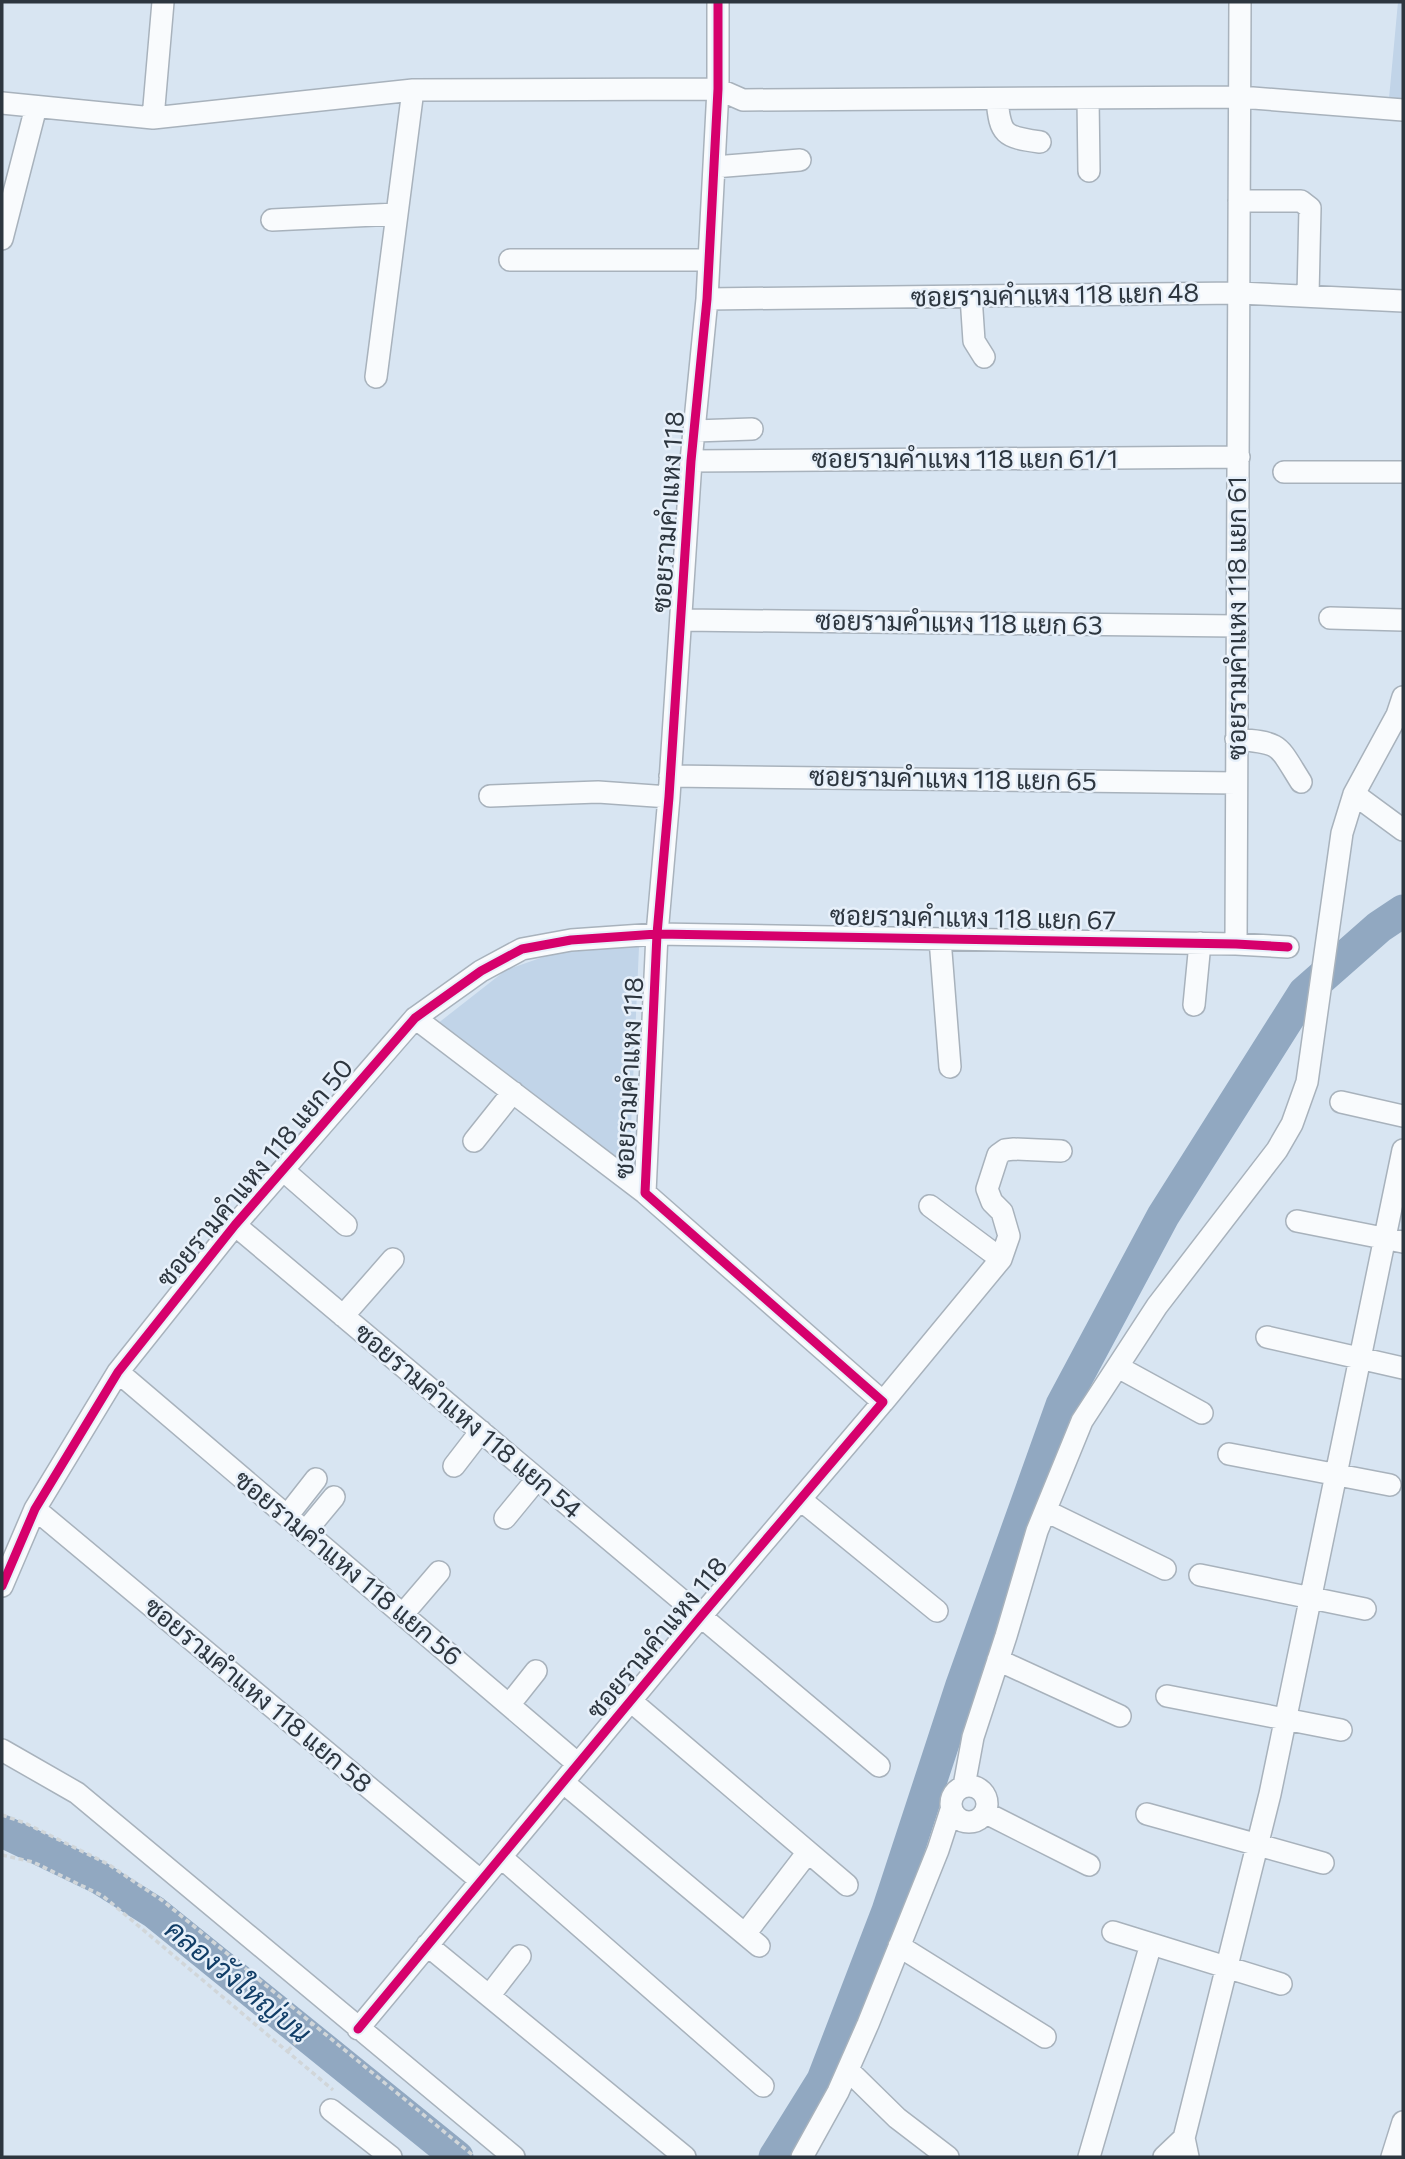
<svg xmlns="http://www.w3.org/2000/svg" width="1405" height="2159" font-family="Commissioner,Sarabun,sans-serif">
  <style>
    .green { fill: #c1d4e8 }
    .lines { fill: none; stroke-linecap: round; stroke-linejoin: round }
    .river { stroke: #91a8c1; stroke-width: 33 }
    .minor-casing { stroke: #a8b2bc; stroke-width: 24 }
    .path { stroke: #d1d6d9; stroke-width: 3.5; stroke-dasharray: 5 3.5; stroke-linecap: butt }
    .minor { stroke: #f9fbfd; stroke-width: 21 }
    .cycleway-casing { stroke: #e7f0fa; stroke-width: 13 }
    .cycleway { stroke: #d6006c; stroke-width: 9 }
    .labels { text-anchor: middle; stroke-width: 5; stroke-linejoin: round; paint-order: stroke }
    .street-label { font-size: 26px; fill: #2d363f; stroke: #e7f0fa }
    .water-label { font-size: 28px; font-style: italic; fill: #123e67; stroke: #e7f0fa }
  </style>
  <rect width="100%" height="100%" fill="#d8e5f2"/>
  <!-- green -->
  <path class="green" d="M1398,2H1403V110L1388,109Z
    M605,945L639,947L629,1172L437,1024L506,970L552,954Z"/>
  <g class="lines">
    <!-- river -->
    <path class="river" d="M2,1831L98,1877L154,1912L457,2157
      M775,2157L823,2080L888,1911L962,1685L1062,1405L1163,1216L1304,993L1379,927L1403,911"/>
    <!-- minor casing -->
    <g class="minor-casing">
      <path id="minor" d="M1088,98L1089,171
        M997,99C1000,135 1004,137 1040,142
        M2,103L153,118L413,90L718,89L743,100L1240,97L1403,110
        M153,118L163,2
        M714,167L800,160
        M1239,201H1301L1310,208L1308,295
        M272,220L396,214
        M2,239L36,107
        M510,260H709
        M971,296L974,341L984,357
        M707,299L1239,293L1403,301
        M376,377L413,90
        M695,431L752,429
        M691,461L1239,457
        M1284,472H1403
        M1330,618L1403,620
        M682,620L1236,626
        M1236,739C1282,743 1277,744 1301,782
        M670,776L1236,783
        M1354,794L1403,830
        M490,796L598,792L669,797
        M940,939L950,1067
        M1236,944L1240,2
        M1194,1005L1200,943
        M415,1018L645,1193
        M1341,1102L1403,1116
        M474,1141L513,1092
        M283,1170L346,1225
        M930,1206L1001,1259
        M1297,1221L1403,1242
        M235,1225L879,1766
        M343,1316L393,1259
        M1267,1337L1403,1368
        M1118,1367L1202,1413
        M118,1372L578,1764
        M883,1402L1001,1259L1009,1236L1002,1212L992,1202L987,1189L998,1155L1005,1150L1014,1149L1061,1151
        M1229,1454L1390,1485
        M454,1466L481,1431
        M801,1500L937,1611
        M35,1509L481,1881
        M1046,1511L1165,1569
        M287,1516L316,1479
        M505,1518L537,1479
        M305,1532L334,1497
        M1200,1575L1365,1609
        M2,1586L35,1509L118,1372L235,1225L415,1018L481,971L522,949L571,940L657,934L1236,944L1288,947
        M403,1614L439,1572
        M998,1660L1120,1716
        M1167,1696L1341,1730
        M632,1702L847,1885
        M509,1705L536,1671
        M2,1750L77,1793L514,2157
        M564,1783L759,1946
        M951 1804a18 18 0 1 1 36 0a18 18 0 1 1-36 0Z
        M964,1786L973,1737L1006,1636L1037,1531L1082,1421L1157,1306L1277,1150L1292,1124L1307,1082L1342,833L1354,794L1397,715L1403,697
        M986,1813L1089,1865
        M1147,1814L1323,1863
        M502,1858L763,2086
        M1113,1932L1281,1984
        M745,1934L808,1852
        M427,1945L685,2157
        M899,1946L1045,2037
        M489,1996L520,1956
        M358,2029L701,1616L883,1402L645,1193L657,934L669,797L691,461L707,299L718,89V2
        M848,2070L897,2118L948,2157
        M331,2110L391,2157
        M802,2157L838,2092L868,2024L938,1850L951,1810
        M1089,2157L1151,1944
        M1164,2157L1184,2138
        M1188,2157L1184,2138L1270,1794L1403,1150
        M1392,2157L1403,2122"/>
    </g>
    <!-- path -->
    <path class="path" d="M2,1815L25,1823L108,1864L163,1901L475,2157
      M2,1855L33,1862L103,1896L333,2090
      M288,2051L312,2024"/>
    <!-- minor -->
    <use href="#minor" class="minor"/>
    <!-- cycleway casing -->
    <g class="cycleway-casing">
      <path id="cycleway" d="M2,1586L35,1509L118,1372L235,1225L415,1018L481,971L522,949L571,940L657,934L1236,944L1288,947
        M358,2029L701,1616L883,1402L645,1193L657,934L669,797L691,461L707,299L718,89V2"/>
    </g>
    <!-- cycleway -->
    <use href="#cycleway" class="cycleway"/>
  </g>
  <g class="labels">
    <!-- street labels -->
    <g class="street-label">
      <text transform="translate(1055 295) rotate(-1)" y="9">ซอยรามคำแหง 118 แยก 48</text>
      <text x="965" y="468">ซอยรามคำแหง 118 แยก 61/1</text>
      <text transform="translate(668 512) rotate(-86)" y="9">ซอยรามคำแหง 118</text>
      <text transform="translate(1237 618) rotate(-90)" y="9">ซอยรามคำแหง 118 แยก 61</text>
      <text transform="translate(959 623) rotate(1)" y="9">ซอยรามคำแหง 118 แยก 63</text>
      <text transform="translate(953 779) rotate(1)" y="9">ซอยรามคำแหง 118 แยก 65</text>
      <text transform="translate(973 918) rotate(1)" y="9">ซอยรามคำแหง 118 แยก 67</text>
      <text transform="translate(629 1078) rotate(-87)" y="9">ซอยรามคำแหง 118</text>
      <text transform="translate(255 1173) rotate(-50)" y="9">ซอยรามคำแหง 118 แยก 50</text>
      <text transform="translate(468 1421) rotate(40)" y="9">ซอยรามคำแหง 118 แยก 54</text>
      <text transform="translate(348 1568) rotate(40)" y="9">ซอยรามคำแหง 118 แยก 56</text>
      <text transform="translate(657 1638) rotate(-50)" y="9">ซอยรามคำแหง 118</text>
      <text transform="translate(258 1695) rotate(40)" y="9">ซอยรามคำแหง 118 แยก 58</text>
    </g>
    <!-- water labels -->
    <g class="water-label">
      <text transform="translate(238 1981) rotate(39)" y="10">คลองวังใหญ่บน</text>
    </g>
  </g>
  <!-- border -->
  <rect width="1405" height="2159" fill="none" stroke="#2d363f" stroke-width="7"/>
</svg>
